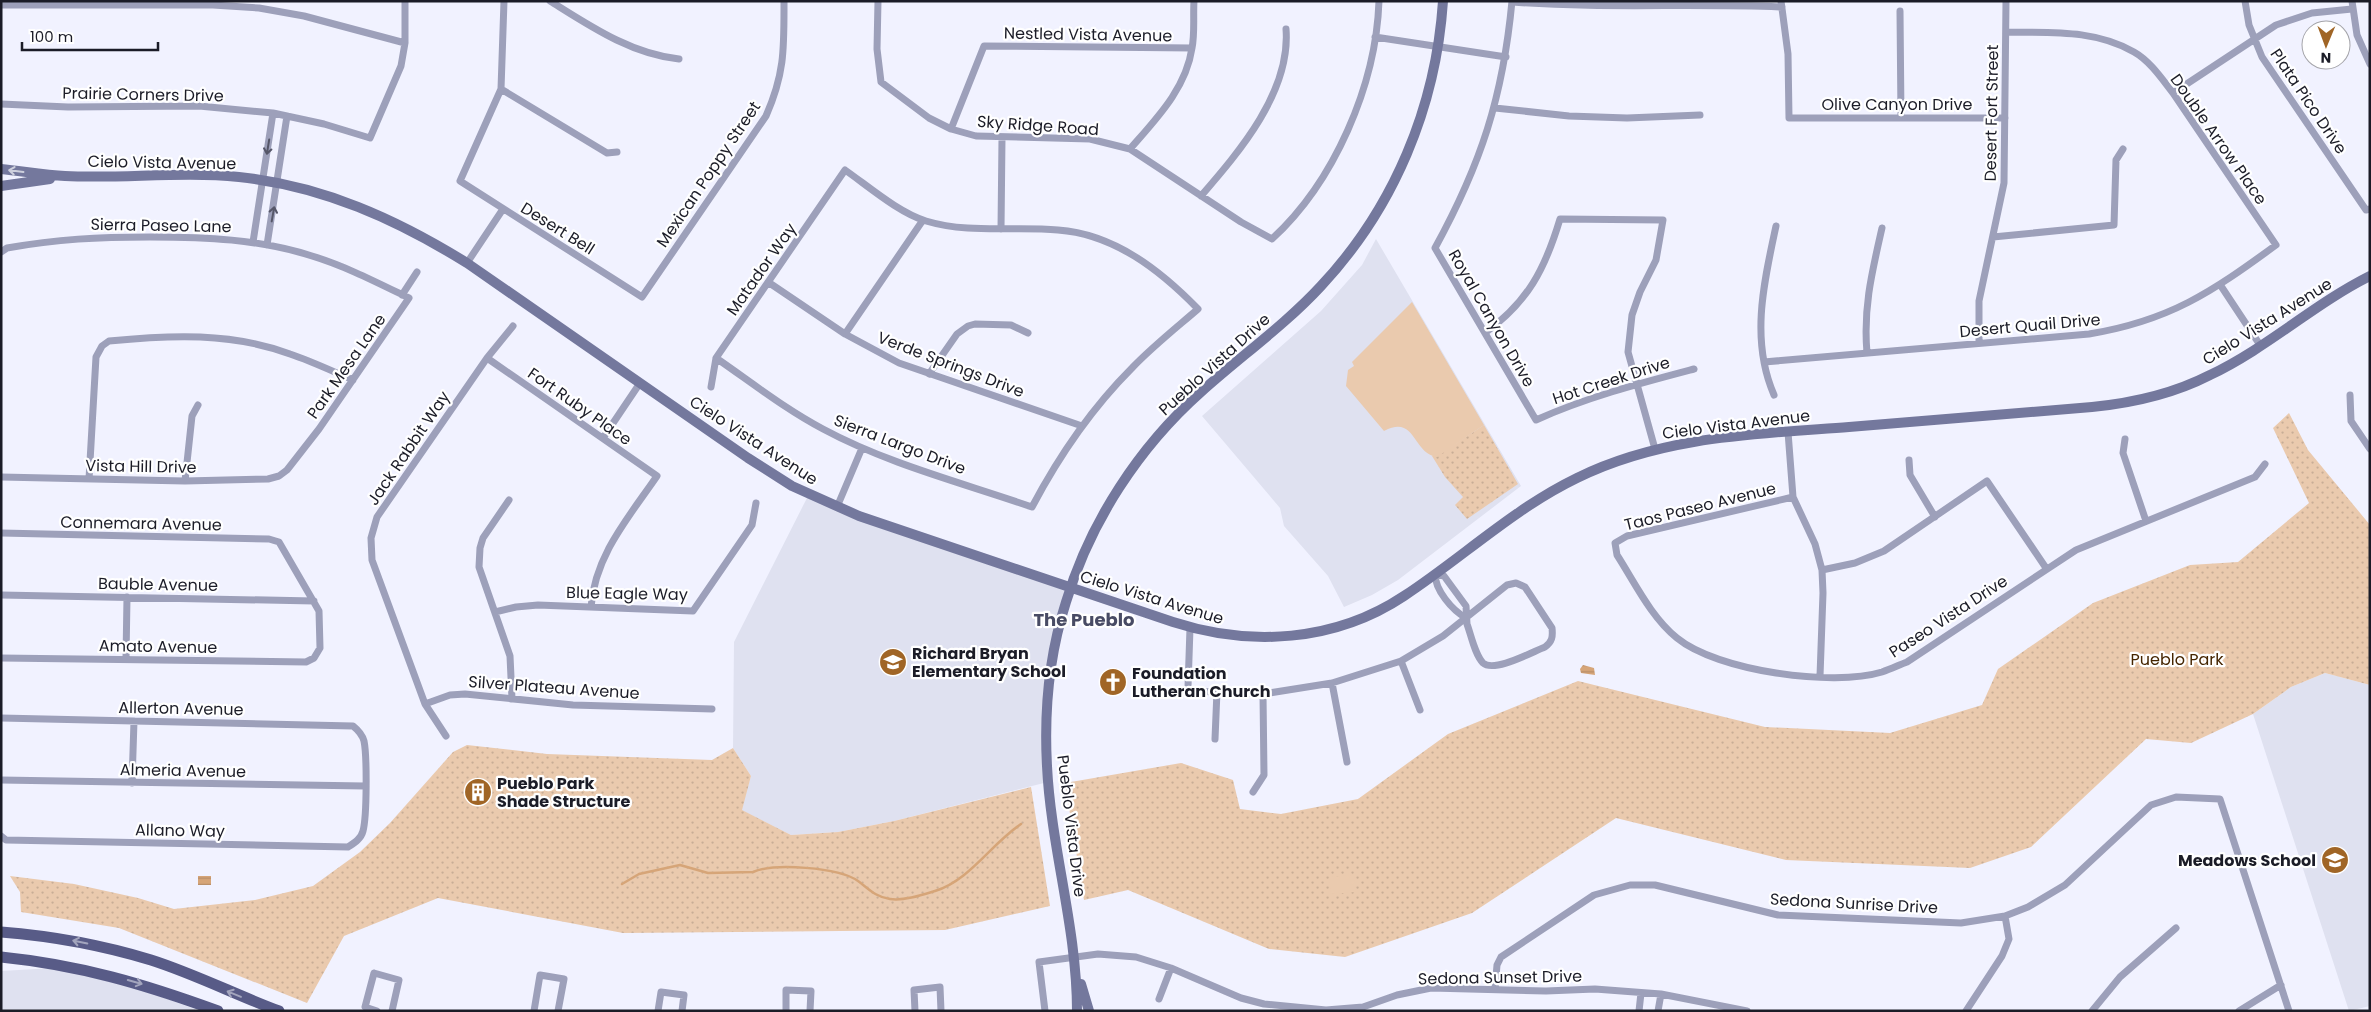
<svg xmlns="http://www.w3.org/2000/svg" width="2371" height="1012" font-family="Poppins,sans-serif">
  <style>
    .built { fill: #dfe1f0 }
    .green { fill: url(#green-dots) }
    .pitch { fill: #eacaae }
    .water { fill: url(#water-rules) }
    .lines { fill: none; stroke-linecap: round; stroke-linejoin: round }
    .stream { stroke: #d6a578; stroke-width: 2.5 }
    .street { stroke: #9da0ba; stroke-width: 7 }
    .secondary { stroke: #74789d; stroke-width: 10 }
    .primary { stroke: #585b87; stroke-width: 11 }
    .oneway { stroke: #565769 }
    .oneway2 { stroke: #ced0dd }
    .oneway3 { stroke: #a3a5bd }
    .labels { text-anchor: middle; stroke-width: 4.5; stroke-linejoin: round; paint-order: stroke }
    .street-label { font-size: 16px; fill: #1b1c27; stroke: #fff }
    .poi-label { font-size: 16px; font-weight: bold; fill: #1b1c27; stroke: #fff; text-anchor: start }
    .park-label { font-size: 16px; fill: #452500; stroke: #fff }
    .neighbourhood-label { font-size: 18px; font-weight: bold; fill: #484b64; stroke: #fff }
  </style>
  <defs>
    <pattern id="green-dots" width="8" height="8" patternUnits="userSpaceOnUse" patternTransform="scale(1.25)"><rect width="8" height="8" fill="#eacaae"/><path d="M2 2h.1M6 6h.1" fill="none" stroke="#c8ad96" stroke-width="1.8" stroke-linecap="round"/></pattern>
    <pattern id="water-rules" width="6" height="5" patternUnits="userSpaceOnUse" patternTransform="scale(1.25)"><rect width="6" height="5" fill="#d6a578"/><path d="M0 2.5h6" fill="none" stroke="#b78d68"/></pattern>
  </defs>
  <rect width="100%" height="100%" fill="#f1f2ff"/>
  <!-- built -->
  <path class="built" d="M1376,239L1521,486L1398,580L1372,595L1344,607L1328,576L1284,526L1280,508L1202,416L1321,311L1362,265Z
    M809,494L1070,588L1055,643L1048,782L894,821L838,832L791,835L741,810L751,776L733,748L734,642Z
    M2325,673L2370,685V1006L2349,1011L2253,714L2291,687Z
    M54,968L140,989L200,1011H1V971Z"/>
  <!-- green -->
  <path class="green" d="M2289,413L2308,450L2370,525V685L2325,673L2291,687L2253,714L2191,743L2146,739L2031,847L1970,868L1786,860L1616,818L1472,913L1345,957L1269,949L1128,890L1084,900L1065,783L1181,763L1233,780L1240,809L1281,814L1358,799L1448,734L1578,681L1765,727L1890,733L1982,705L1998,669L2093,603L2190,565L2238,562L2309,503L2273,428Z
    M1484,425L1518,484L1467,519L1455,505L1463,497L1445,477L1432,456H1437Z
    M467,745L547,754L712,760L733,748L751,776L742,810L791,835L838,832L894,821L1031,787L1050,906L945,930L623,933L438,898L344,936L307,1003L119,928L21,912L20,892L10,876L74,884L138,898L174,909L255,900L313,886L360,852L390,823L453,752Z"/>
  <!-- pitch -->
  <path class="pitch" d="M1412,302L1484,425L1437,457C1412,453 1416,414 1384,431L1346,386L1348,370L1354,366L1352,362Z
    M1354,875L1356,892L1331,894L1329,877Z"/>
  <!-- water -->
  <path class="water" d="M1583,665L1594,668L1595,675L1581,673L1580,669Z
    M198,876H211V885H198Z"/>
  <g class="lines">
    <!-- stream -->
    <path class="stream" d="M622,884L639,874L680,865L708,873L753,872C774,863 838,867 858,881C868,888 875,897 890,899C904,901 922,895 935,891C970,880 991,844 1021,824"/>
    <!-- street -->
    <path class="street" d="M504,1L501,89L460,181L642,297L766,116C785,73 784,48 784,1
      M550,1C590,26 631,54 679,59
      M878,1L877,49L881,82L929,118L951,129L976,136L1090,139L1130,149L1241,222L1272,239C1334,182 1376,86 1379,1
      M1512,1C1503,97 1481,164 1435,248L1536,420C1587,397 1641,383 1694,369
      M1781,1L1788,54L1789,118H2005
      M2245,1L2249,25L2262,57L2366,210L2370,209
      M2352,1L2357,35L2370,64
      M1512,2C1602,9 1692,3 1782,7
      M1,5H213L259,8L304,16L405,43
      M1900,11L1901,118
      M1375,37L1506,57
      M501,89L607,153L617,152
      M2173,93L2276,25L2312,13L2352,9
      M1,104L68,107L199,106L273,113L324,124L370,138L401,66L405,43V1
      M1495,108L1569,116L1627,118L1700,115
      M951,129L984,46L1192,48
      M1130,149C1156,119 1186,89 1192,48C1195,33 1193,16 1194,1
      M1201,196C1239,152 1291,92 1286,29
      M1001,229L1002,138
      M1993,237L2114,225L2116,160L2123,149
      M253,242L273,113
      M267,245L287,116
      M1,252L7,248C58,239 98,237 150,237C205,237 259,239 312,256C345,266 378,283 409,298L319,429L287,470L279,476L268,479L185,481L1,477
      M467,263L503,209
      M768,282L845,334L899,363L1082,426
      M2221,286L2260,345
      M402,295L417,272
      M1485,333C1528,302 1545,269 1560,219L1663,220L1656,260L1640,292L1632,315L1628,352L1655,449
      M845,334L923,220
      M1979,343V301L2004,183L2006,1
      M1867,353C1863,308 1872,272 1882,228
      M487,358L657,476C629,517 595,555 591,607
      M1764,362L2089,334C2169,321 2212,292 2276,245L2173,93C2162,79 2150,61 2134,52C2094,29 2050,33 2006,32
      M929,374L957,334L968,326L975,324L1011,325L1028,333
      M711,387L716,358L845,170C868,186 899,213 926,221C969,234 1014,226 1058,230C1114,234 1160,270 1198,309C1176,328 1152,347 1132,368C1091,409 1059,456 1032,507C963,483 888,464 823,429C785,409 751,382 716,358
      M1774,395C1750,340 1764,282 1776,226
      M2350,395L2351,421L2370,449
      M1788,432L1793,497L1815,544L1822,570L1823,593L1820,676
      M603,438L640,383
      M2125,439L2123,453L2146,521
      M1909,460L1910,475L1935,517
      M89,479L96,357L102,346L109,341C170,335 231,332 290,354C311,361 332,371 353,380
      M185,481L192,416L198,405
      M1793,497L1627,536L1615,543L1617,555C1635,583 1651,617 1677,638C1717,671 1833,687 1882,672C1891,669 1899,665 1907,662L2076,550L2255,477L2265,464
      M509,500L483,538L480,548L479,567L510,656L512,699
      M837,507L862,448
      M1,533L269,539L279,542L319,611L320,648L314,658L306,662L1,658
      M1822,570L1855,563L1884,551L1987,481L2046,568
      M1,595L314,601
      M495,612L516,607L538,605L693,611L752,525L756,503
      M1190,628L1188,687L1193,691L1263,694L1332,683L1401,661L1443,636L1507,585L1516,583L1525,587L1552,628C1553,637 1552,642 1545,647C1532,652 1494,673 1483,663C1475,655 1471,635 1467,624L1466,606L1444,576L1435,574C1435,590 1452,610 1466,618
      M126,658L127,597
      M1401,661L1420,710
      M1332,683L1347,762
      M425,704L450,695L465,694L573,705L712,709
      M1,718L353,726C358,730 362,734 364,741C367,756 367,816 363,831C361,839 354,843 348,847L6,840L1,836
      M446,736L425,704L372,560L371,538L377,517L487,358L513,326
      M1215,739L1217,691
      M1,780L365,786
      M132,783L134,721
      M1253,792L1264,775L1263,694
      M1495,989L1497,965L1501,957L1594,895L1630,885H1655L1778,915L1961,923L2005,916L2028,907L2065,885L2151,805L2176,797L2220,799L2289,1011
      M1159,999L1171,968
      M377,1011L365,1007L374,973L399,980L392,1011
      M534,1011L540,975L564,979L558,1011
      M658,1011L661,992L684,995L682,1011
      M786,1011V990L811,991L810,1011
      M915,1011L914,990L940,987L941,1011
      M1045,1011L1039,962L1098,954L1136,957L1171,968L1241,998L1264,1004L1326,1010L1363,1007L1397,995L1431,988L1546,991L1595,989L1661,994L1747,1011
      M1639,1011L1641,993
      M1658,1011L1661,994
      M1966,1011L2002,956L2009,939L2005,916
      M2092,1011L2120,977L2176,928
      M2239,1011L2281,985"/>
    <!-- secondary -->
    <path class="secondary" d="M1,169C22,171 44,175 65,176C123,179 181,171 239,177C323,186 396,219 467,263L748,458L792,486L859,516L1173,622C1250,647 1335,642 1404,596C1462,558 1513,509 1577,478C1662,436 1756,434 1849,427C1930,421 2011,414 2092,407C2133,403 2173,394 2210,375C2267,348 2314,304 2370,276
      M1,186L50,179
      M1081,984L1089,1011
      M1077,1011C1077,928 1051,848 1047,766C1044,711 1049,655 1066,602C1090,522 1139,447 1201,392C1241,356 1285,325 1321,286C1394,208 1436,107 1443,1"/>
    <!-- primary -->
    <path class="primary" d="M1,932C52,936 102,945 151,960C195,974 236,995 279,1011
      M1,957C80,965 144,984 218,1011"/>
  </g>
  <!-- one-way arrows -->
  <defs><path id="oneway-shaft" d="M-6 0H5M1.5-3L5.5 0L1.5 3" fill="none" stroke-width="1.6" stroke-linecap="round" stroke-linejoin="round" transform="scale(1.25)"/></defs>
  <g class="oneway">
    <use href="#oneway-shaft" transform="translate(268 147) rotate(99)"/>
    <use href="#oneway-shaft" transform="translate(273 214) rotate(-80)"/>
  </g>
  <use class="oneway2" href="#oneway-shaft" transform="translate(16 171) rotate(-173)"/>
  <g class="oneway3">
    <use href="#oneway-shaft" transform="translate(80 942) rotate(-168)"/>
    <use href="#oneway-shaft" transform="translate(135 982) rotate(16)"/>
    <use href="#oneway-shaft" transform="translate(234 994) rotate(-158)"/>
  </g>
  <!-- icons -->
  <defs>
    <g id="school-disc" transform="scale(1.4375)"><circle r="9.5" fill="#a06526" stroke="#fff"/><path d="M0-5L7-2L0 1L-7-2ZM-4 1L0 2.5L4 1V4Q0 6-4 4Z" fill="#fff"/></g>
    <g id="church-disc" transform="scale(1.4375)"><circle r="9.5" fill="#a06526" stroke="#fff"/><path d="M-1.2-6h2.4v3.5h3.3v2.4h-3.3V6h-2.4V-.1h-3.3v-2.4h3.3Z" fill="#fff"/></g>
    <g id="building-disc" transform="scale(1.4375)"><circle r="9.5" fill="#a06526" stroke="#fff"/><path d="M-4-6H4V6H1V3H-1V6H-4ZM-2.5-4.3h1.7v1.8h-1.7ZM.8-4.3h1.7v1.8H.8ZM-2.5-1h1.7V.8h-1.7ZM.8-1h1.7V.8H.8Z" fill="#fff"/></g>
  </defs>
  <g fill-rule="evenodd">
    <use href="#school-disc" x="893" y="662"/>
    <use href="#church-disc" x="1113" y="682"/>
    <use href="#building-disc" x="478" y="792"/>
    <use href="#school-disc" x="2335" y="860"/>
  </g>
  <g class="labels">
    <!-- street labels -->
    <g class="street-label">
      <text transform="translate(1088 34) rotate(1)" y="6">Nestled Vista Avenue</text>
      <text transform="translate(143 94) rotate(1)" y="6">Prairie Corners Drive</text>
      <text transform="translate(2309 101) rotate(56)" y="6">Plata Pico Drive</text>
      <text x="1897" y="110">Olive Canyon Drive</text>
      <text transform="translate(1991 113) rotate(-89)" y="6">Desert Fort Street</text>
      <text transform="translate(1038 125) rotate(4)" y="6">Sky Ridge Road</text>
      <text transform="translate(2219 139) rotate(55)" y="6">Double Arrow Place</text>
      <text transform="translate(162 162) rotate(1)" y="6">Cielo Vista Avenue</text>
      <text transform="translate(708 174) rotate(-56)" y="6">Mexican Poppy Street</text>
      <text transform="translate(161 225) rotate(1)" y="6">Sierra Paseo Lane</text>
      <text transform="translate(558 228) rotate(32)" y="6">Desert Bell</text>
      <text transform="translate(761 269) rotate(-55)" y="6">Matador Way</text>
      <text transform="translate(1492 318) rotate(60)" y="6">Royal Canyon Drive</text>
      <text transform="translate(2267 321) rotate(-32)" y="6">Cielo Vista Avenue</text>
      <text transform="translate(2030 325) rotate(-5)" y="6">Desert Quail Drive</text>
      <text transform="translate(951 364) rotate(21)" y="6">Verde Springs Drive</text>
      <text transform="translate(1214 364) rotate(-42)" y="6">Pueblo Vista Drive</text>
      <text transform="translate(346 366) rotate(-55)" y="6">Park Mesa Lane</text>
      <text transform="translate(1611 380) rotate(-18)" y="6">Hot Creek Drive</text>
      <text transform="translate(580 406) rotate(35)" y="6">Fort Ruby Place</text>
      <text transform="translate(1736 424) rotate(-7)" y="6">Cielo Vista Avenue</text>
      <text transform="translate(754 440) rotate(33)" y="6">Cielo Vista Avenue</text>
      <text transform="translate(900 444) rotate(21)" y="6">Sierra Largo Drive</text>
      <text transform="translate(408 448) rotate(-56)" y="6">Jack Rabbit Way</text>
      <text transform="translate(141 466) rotate(1)" y="6">Vista Hill Drive</text>
      <text transform="translate(1700 506) rotate(-14)" y="6">Taos Paseo Avenue</text>
      <text transform="translate(141 523) rotate(1)" y="6">Connemara Avenue</text>
      <text transform="translate(158 584) rotate(1)" y="6">Bauble Avenue</text>
      <text transform="translate(627 593) rotate(1)" y="6">Blue Eagle Way</text>
      <text transform="translate(1152 597) rotate(17)" y="6">Cielo Vista Avenue</text>
      <text transform="translate(1948 616) rotate(-33)" y="6">Paseo Vista Drive</text>
      <text transform="translate(158 646) rotate(1)" y="6">Amato Avenue</text>
      <text transform="translate(554 687) rotate(4)" y="6">Silver Plateau Avenue</text>
      <text transform="translate(181 708) rotate(1)" y="6">Allerton Avenue</text>
      <text transform="translate(183 770) rotate(1)" y="6">Almeria Avenue</text>
      <text transform="translate(1072 826) rotate(83)" y="6">Pueblo Vista Drive</text>
      <text transform="translate(180 830) rotate(1)" y="6">Allano Way</text>
      <text transform="translate(1854 903) rotate(3)" y="6">Sedona Sunrise Drive</text>
      <text transform="translate(1500 977) rotate(-1)" y="6">Sedona Sunset Drive</text>
    </g>
    <!-- poi labels -->
    <g class="poi-label">
      <text x="912" y="659">Richard Bryan<tspan x="912" dy="18">Elementary School</tspan></text>
      <text x="1132" y="679">Foundation<tspan x="1132" dy="18">Lutheran Church</tspan></text>
      <text x="497" y="789">Pueblo Park<tspan x="497" dy="18">Shade Structure</tspan></text>
      <text x="2316" y="866" text-anchor="end">Meadows School</text>
    </g>
    <!-- park labels -->
    <g class="park-label">
      <text x="2177" y="665">Pueblo Park</text>
    </g>
    <!-- neighbourhood labels -->
    <g class="neighbourhood-label">
      <text x="1084" y="626">The Pueblo</text>
    </g>
  </g>
  <!-- border -->
  <rect width="2371" height="1012" fill="none" stroke="#1b1c27" stroke-width="5"/>
  <!-- north arrow -->
  <g transform="translate(2326 45) rotate(181)"><circle r="24" fill="#ffffff" stroke="#a4a4a9"/>
  <path d="M0-4L9 19L0 12L-9 19Z" fill="#a06526"/>
  <text y="-8" font-size="14" font-weight="bold" text-anchor="middle" fill="#1b1c27">N</text>
  </g>
  <!-- scale -->
  <path d="M22 42v8h136v-8" fill="none" stroke="#1b1c27" stroke-width="2.5"/>
  <text x="30" y="42" font-size="15" fill="#1b1c27" stroke="#ffffff" stroke-width="4" paint-order="stroke">100 m</text>
</svg>
